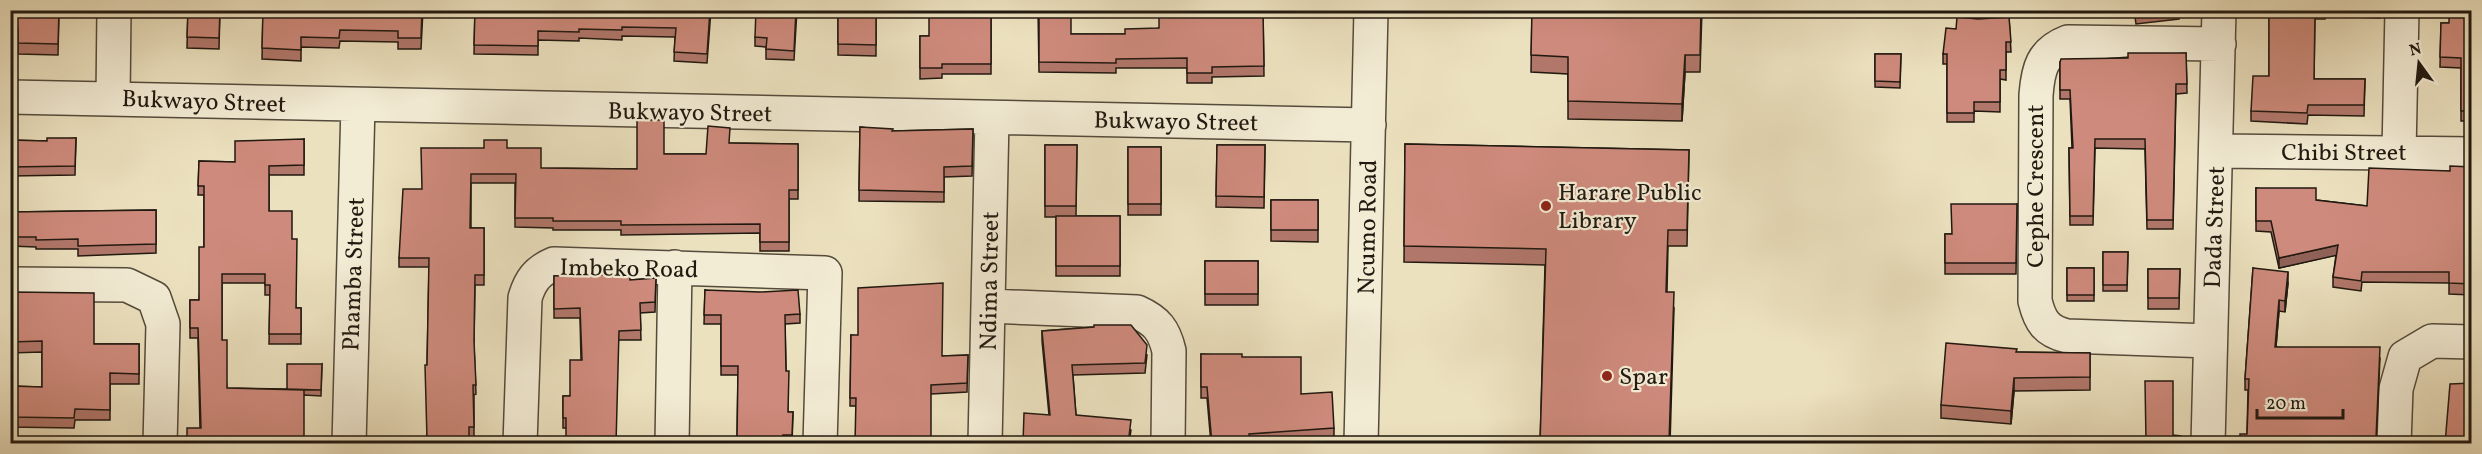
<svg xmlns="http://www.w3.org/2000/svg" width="2482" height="454" font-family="Vollkorn,serif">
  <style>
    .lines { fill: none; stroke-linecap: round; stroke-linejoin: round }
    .minor-casing { stroke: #544b3c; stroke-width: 36 }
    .minor { stroke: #f3ecd5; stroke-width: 33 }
    .wall { fill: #b1776b; stroke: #211910; stroke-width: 1.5 }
    .shaded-wall { fill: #906157; stroke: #211910; stroke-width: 1.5 }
    .building { fill: #ce8a7c; stroke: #211910; stroke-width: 1.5 }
    .poi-dot { fill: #8f2418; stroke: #f3ecd5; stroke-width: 2 }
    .labels { text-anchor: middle; stroke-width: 4.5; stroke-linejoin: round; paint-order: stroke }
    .street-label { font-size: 24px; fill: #211910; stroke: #f3ecd5 }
    .poi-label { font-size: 24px; fill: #211910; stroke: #f3ecd5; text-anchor: start }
  </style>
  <rect width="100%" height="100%" fill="#ece1bf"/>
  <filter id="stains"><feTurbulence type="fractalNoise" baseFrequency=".00333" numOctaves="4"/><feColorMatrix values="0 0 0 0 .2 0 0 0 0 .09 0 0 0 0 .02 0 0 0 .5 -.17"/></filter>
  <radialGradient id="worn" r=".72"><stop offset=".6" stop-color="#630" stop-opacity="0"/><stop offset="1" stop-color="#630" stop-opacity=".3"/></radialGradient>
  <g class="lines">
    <!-- minor casing -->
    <g class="minor-casing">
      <path id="minor" d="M10,97L1369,125
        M113,99L114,10
        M2217,151L2472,154
        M2399,152L2402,10
        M10,284L127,285L154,298L163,324L160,444
        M988,306L1137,312C1157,321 1164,330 1169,351L1168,444
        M2210,341L2067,336C2046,331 2040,321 2035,301L2036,95C2038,69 2042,52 2068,42L2219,44
        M349,444L358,105
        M520,444L525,298C530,281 537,271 554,264L825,273L820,444
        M672,444L675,267
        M985,444L992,118
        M1361,444L1371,10
        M2208,444L2219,10
        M2394,444L2396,389L2405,357L2432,341L2472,342"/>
    </g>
    <!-- minor -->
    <use href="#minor" class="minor"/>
  </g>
  <!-- wall -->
  <path class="wall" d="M10,10H66L65,13H59L58,55L18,54V39H10Z
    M188,10H220L219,49L187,48Z
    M263,10H423L421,49H398V42L340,41L339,48L301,47V61L262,59Z
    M475,10H711L707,63L674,61L675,37L622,36V40L579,38V41L538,40V55L474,54Z
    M797,10L794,60L766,59V47L755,46V37Z
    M838,10H876V56L838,55Z
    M1038,10L1071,34H1125L1263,10L1264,76L1212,77V83H1187V68H1116V73L1039,72Z
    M1532,10H1702L1700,72H1685L1682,121L1568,119V74L1531,72Z
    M2134,10H2179V19L2136,24Z
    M2269,10H2380V18L2325,16V19H2315L2314,79H2365L2364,116L2308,115L2307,124L2251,121V111L2269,76Z
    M2472,10V121H2461V68L2440,67L2441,23H2449Z
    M985,16H991V74H942V78L920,79V36H929Z
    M2009,17L2011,52H2006V80L2000,79V112L1974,111V122H1947V64H1943V54L1956,29L1978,19Z
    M2186,53L2187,93L2176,94L2173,229H2147L2145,149L2095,148L2093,225H2070L2069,148H2072L2070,99H2060V62Z
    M1875,54H1901L1900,88L1875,87Z
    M860,127L892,131L973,129L972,176L944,177V202L859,201Z
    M76,138L75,175L10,176V140L47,141Z
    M304,139V175H269V211L292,239L296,308H301V344H269L270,295H265V283H222V340L227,388L287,389L322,364L321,396L304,395L200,428L198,338H190V300H199L204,247V195H198L199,161L235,162Z
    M730,143L798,144V199H789V251H760V233L621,235V230H553V228L515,227V183H471V228H484V285H475L474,345L476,394L474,395V437L427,439V365L429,267H399V258L422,189L507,148L541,168L637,169L664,154H706Z
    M1405,144L1689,150L1687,246H1668L1667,292L1674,308L1670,444H1540L1545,265L1404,262Z
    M1045,145H1077L1076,216H1120V276H1056V217H1045Z
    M1217,145H1265L1264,208L1216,207Z
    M1128,147H1161V215H1128Z
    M2472,167V295L2449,294V283L2362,282L2361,291L2333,287V277L2336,255L2279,268L2271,232L2256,231V188L2316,200L2367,206L2450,171Z
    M1271,200H1318V242L1271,241Z
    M2017,204L2016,274H1945V234H1951Z
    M156,210V253L78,256V249H36V247L10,246V212Z
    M2103,252H2128L2127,291H2103Z
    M1205,261H1258V305H1205Z
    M2067,268H2094V301H2067Z
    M2253,268L2288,283L2285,312L2279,311L2276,347L2380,358L2376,444H2240L2247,434L2248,390H2245V379Z
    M2148,269H2180L2179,309H2148Z
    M554,276L630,280L656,278L655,312L640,313L641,340H619L566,428H563V396H570L581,360L580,318H554Z
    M705,290L800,314V323L785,324L786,371L788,412H793L792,444H730L737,439L738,375H721V324H704Z
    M10,301L94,344H139V384H110V420H75L74,428L10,427V386L42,387V352L10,353Z
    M1094,327L1147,355L1145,373L1073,375L1076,415L1131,430L1129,444H1023L1049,415L1042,341V331Z
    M851,335L942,356L968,355L967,392L931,394L856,406H850Z
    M2017,352L2090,353V390L2014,391L2011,424L1941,418V405Z
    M1201,354L1242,357L1301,394L1334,428V439L1274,444H1211L1207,398H1201Z"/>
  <!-- shaded-wall -->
  <path class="shaded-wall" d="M1685,55V72L1682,121V104Z
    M2338,245V255L2279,268V258Z
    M2288,272V283L2285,312V301Z
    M2279,300V311L2275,358V347Z
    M2014,378V391L2011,424V411Z"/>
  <!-- building -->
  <path class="building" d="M10,10H59L58,44L18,43V28H10Z
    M188,10H220L219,38L187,37Z
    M263,10H422L421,38H398V31L340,30L339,38L301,37V50L262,48Z
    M475,10H710L707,54L674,52L676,28L622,27V30L579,29V32L538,31V46L474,45Z
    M756,10H796L794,51L766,49L767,38L755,37Z
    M838,10H876V45L838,44Z
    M929,10H985V16H991V64H942V68H920V36H929Z
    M1039,10H1071V34H1125V29L1159,28V10H1263L1264,66L1212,67V73H1187V58L1116,59V63L1039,62Z
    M1532,10H1701L1700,55H1685L1682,104L1568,101V57L1531,55Z
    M2136,10H2159L2136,13Z
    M2269,10H2315L2314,79H2365L2364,105H2308L2307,113L2251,111L2253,76H2269Z
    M2449,10H2472V111H2461V58L2440,57L2441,23H2449Z
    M1957,17L1978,19L2009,17L2011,42H2006V70H2000V102H1974V113H1947V54H1943L1946,28L1956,29Z
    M2128,53H2186L2187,84H2176L2173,220H2147L2145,139H2095L2093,216H2070L2069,148H2073L2070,90H2060V62L2061,59L2128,58Z
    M1875,54H1901L1900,82L1875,81Z
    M637,120H664V154H706L708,126L730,128L729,143L798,144V190H789V242H760V224L621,225V221H553V218H515L516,174H471L470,228H484V275H475L474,341L476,385H473L474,427H469V444H419V439H427L425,365H427L429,258H399L403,189H422L421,148H484V140H507V148H541V168L637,169Z
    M860,127L893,129L892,131L973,129L972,166L944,167V192L859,190Z
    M47,138H76L75,166L10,167V140L47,141Z
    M304,139V165L269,166V211H292V239H297L296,308H301V334H269L270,285H265V274H222V340H227V388L304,390V444H187V428H201L198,328H190V300H199V247H204V186H198L199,161L235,162V141Z
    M1405,144L1689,150L1687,230H1668L1666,292H1674L1669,442L1630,441V444H1540L1546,249L1404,246Z
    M1045,145H1077L1076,206H1045Z
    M1217,145H1265L1264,197L1216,196Z
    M1128,147H1161V204H1128Z
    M2450,166L2472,167V284L2449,283V272H2362L2361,281L2333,277L2338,245L2279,258L2271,221H2256V188H2316V200L2367,206L2369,168L2450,171Z
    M1271,200H1318V230H1271Z
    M1951,204H2017L2016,263H1945V234H1952Z
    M156,210V244L78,246V239L36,240V237H10V212Z
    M1056,216H1120V266H1056Z
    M2103,252H2128L2127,285H2103Z
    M1205,261H1258V294H1205Z
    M2067,268H2094V295H2067Z
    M2253,268L2288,272L2285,301L2279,300L2275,347H2380L2376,438L2365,437V444H2240V434H2247L2249,379H2245Z
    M2148,269H2180L2179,298H2148Z
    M584,274L630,276V280L656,278L655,302L640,303L641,330L619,331L616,444H566V418H563V396H570V360H582L580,308L554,309V276Z
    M943,283L942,356L968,355L967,383L931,385V444H855L856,398H850L851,335H858V288Z
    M705,290L760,292L798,290L800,314L785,315L786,371H789L788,412H793L792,435H783V444H730V439H737L738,366H721V315H704Z
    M13,292L94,293V344H139V374L110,373V410L75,409L74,418L10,417V386L42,387V341L10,342V301H13Z
    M1094,325H1131L1147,345L1145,363L1072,365L1076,415L1131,420L1128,444L1023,443L1024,413L1050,415L1042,331L1094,327Z
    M1946,343L2017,349L2016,352L2090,353V377L2014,378L2011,411L1941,405Z
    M1201,354H1242V357H1301V394L1332,392L1334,428L1249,434L1250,444H1212L1207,387H1201Z
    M287,364H322L321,390L287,389Z
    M2145,381H2173V435L2181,436L2180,444H2110L2111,438L2146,442Z
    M2472,383V444H2445L2450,384Z"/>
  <!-- markers -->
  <g class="poi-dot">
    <circle cx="1546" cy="206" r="6"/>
    <circle cx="1607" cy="376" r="6"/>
  </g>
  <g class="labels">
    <!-- street labels -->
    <g class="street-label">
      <text transform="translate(204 101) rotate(2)" y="8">Bukwayo Street</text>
      <text transform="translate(690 112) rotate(1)" y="8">Bukwayo Street</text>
      <text transform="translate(1176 121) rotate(1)" y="8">Bukwayo Street</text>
      <text x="2344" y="160">Chibi Street</text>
      <text transform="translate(2035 186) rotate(-90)" y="8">Cephe Crescent</text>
      <text transform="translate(1367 227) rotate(-89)" y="8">Ncumo Road</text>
      <text transform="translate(2214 227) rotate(-88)" y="8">Dada Street</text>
      <text transform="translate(629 268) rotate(1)" y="8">Imbeko Road</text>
      <text transform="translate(353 274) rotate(-88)" y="8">Phamba Street</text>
      <text transform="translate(989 281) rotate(-89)" y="8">Ndima Street</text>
    </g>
    <!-- poi labels -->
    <g class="poi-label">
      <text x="1558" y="200">Harare Public<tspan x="1558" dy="28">Library</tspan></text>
      <text x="1619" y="384">Spar</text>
    </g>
  </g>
  <!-- margin -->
  <rect width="2482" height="454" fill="none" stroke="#ece1bf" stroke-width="36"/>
  <rect x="12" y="12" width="2458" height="430" fill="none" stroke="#211910" stroke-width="3"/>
  <rect x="18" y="18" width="2446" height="418" fill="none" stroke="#211910" stroke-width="1.5"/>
  <!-- north arrow -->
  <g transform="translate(2419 63) rotate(345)" stroke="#f3ecd5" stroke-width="4.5" paint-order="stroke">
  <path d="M0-4.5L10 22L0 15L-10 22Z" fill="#211910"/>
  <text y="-9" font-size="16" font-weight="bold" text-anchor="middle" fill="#211910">N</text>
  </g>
  <!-- scale -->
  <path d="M2257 409v9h86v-9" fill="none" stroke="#211910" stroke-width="3"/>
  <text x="2266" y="409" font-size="18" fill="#211910" stroke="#f3ecd5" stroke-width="4.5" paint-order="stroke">20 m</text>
  <rect width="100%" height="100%" filter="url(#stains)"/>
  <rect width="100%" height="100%" fill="url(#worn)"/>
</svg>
